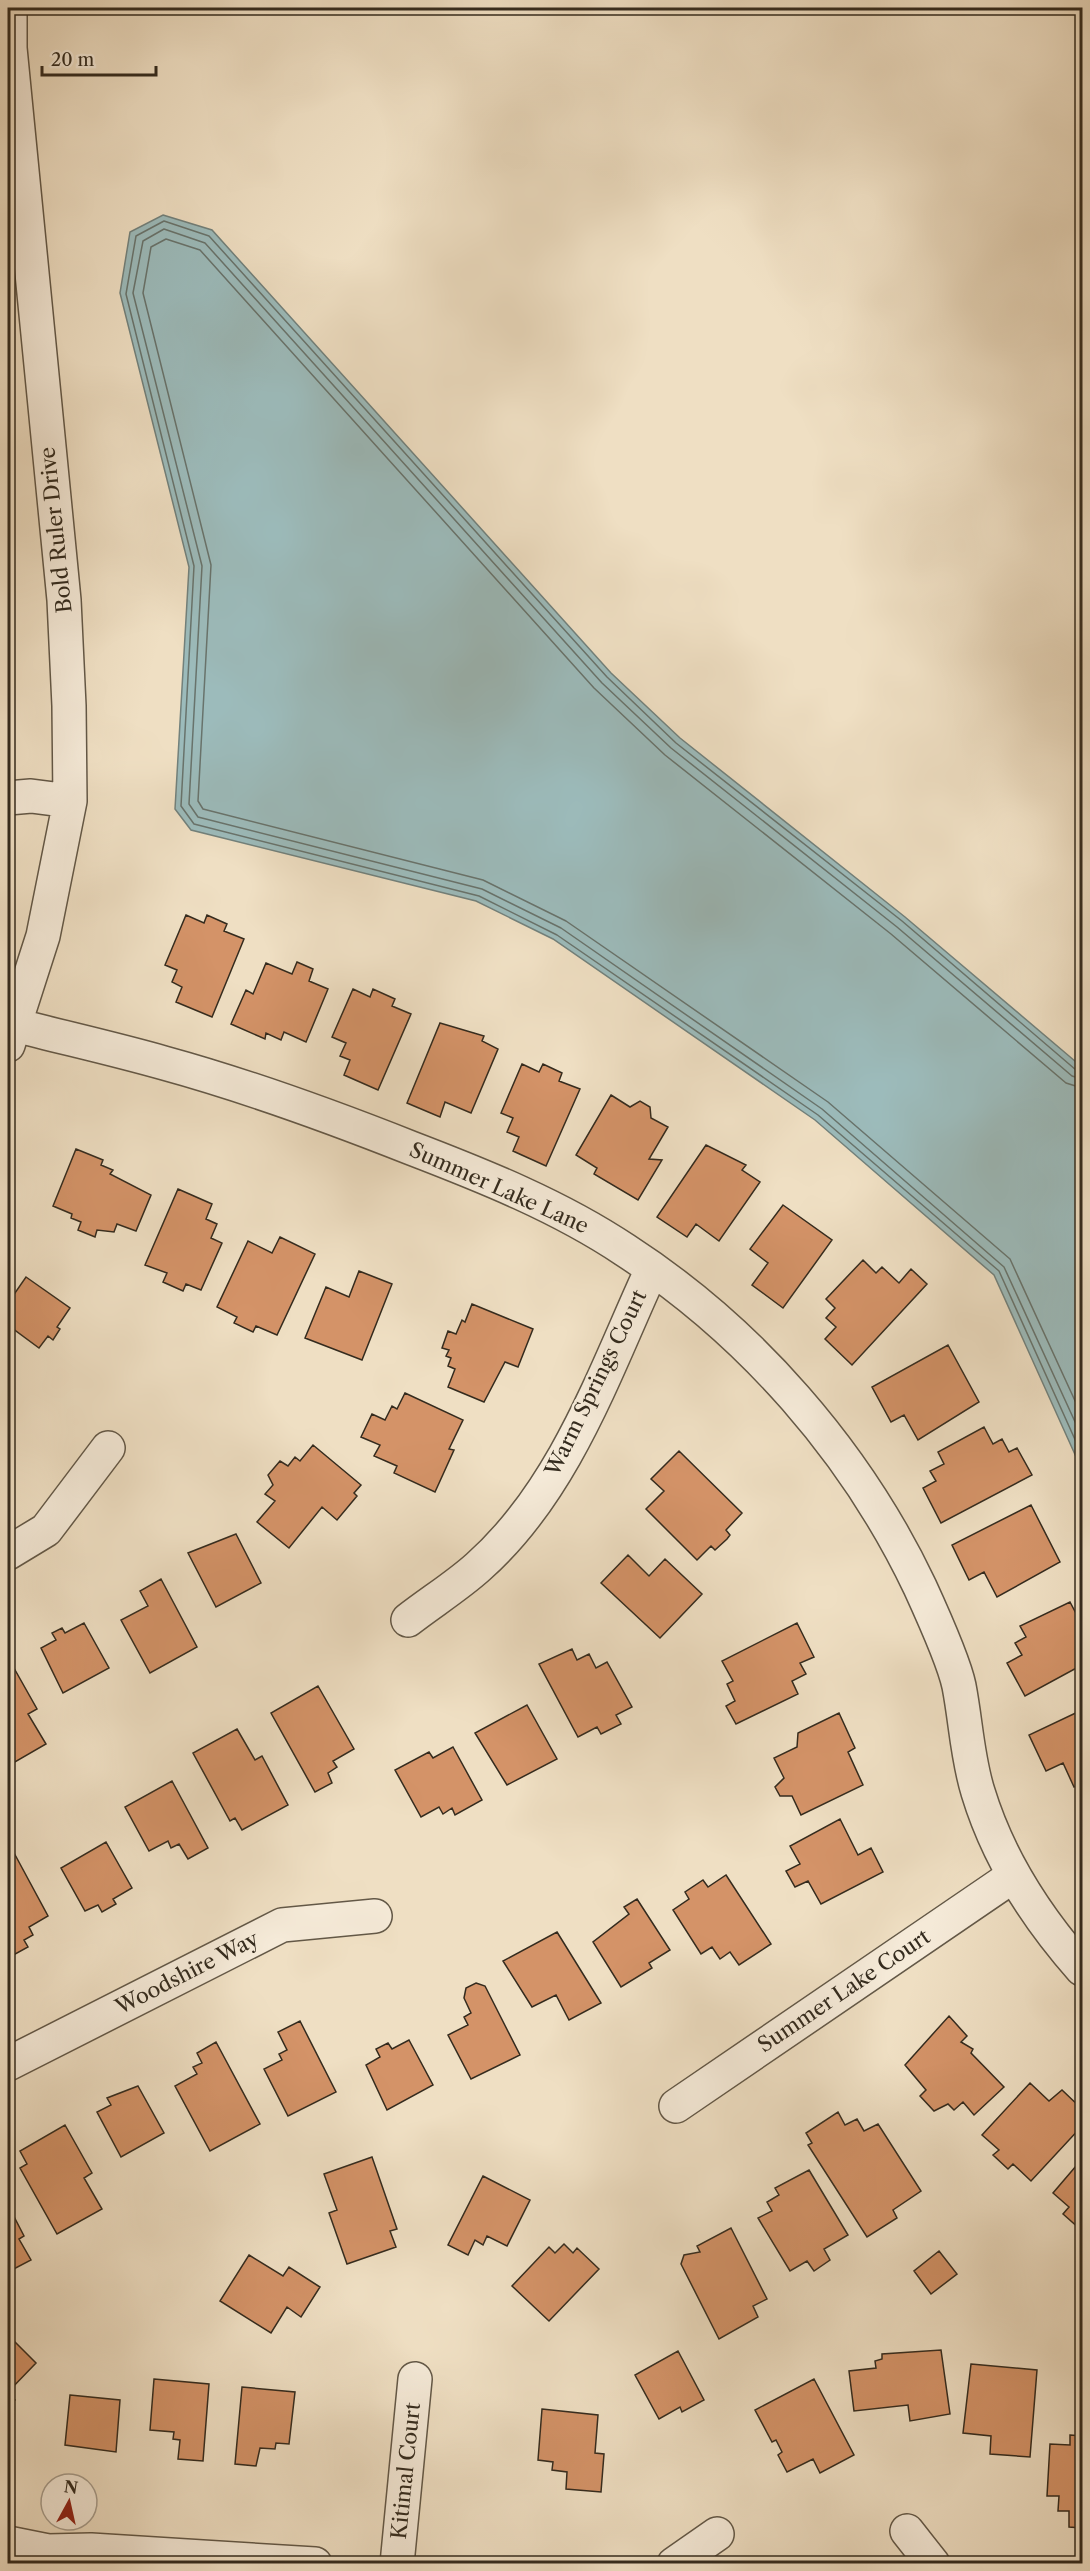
<svg xmlns="http://www.w3.org/2000/svg" width="1090" height="2571" font-family="'Libre Caslon Text',serif">
  <style>
    .water { fill: #9cbbbb; stroke: #72817c; stroke-width: 1.5 }
    .lines { fill: none; stroke-linecap: round; stroke-linejoin: round }
    .shore { stroke: #68736c; stroke-width: 1.5 }
    .building { fill: #d49368; stroke: #342b1e; stroke-width: 1.5 }
    .minor-casing { stroke: #635847; stroke-width: 36 }
    .minor { stroke: #f5ead8; stroke-width: 33 }
    .labels { text-anchor: middle; stroke-width: 5; stroke-linejoin: round; paint-order: stroke }
    .street-label { font-size: 21px; fill: #342b1e; stroke: #f5ead8 }
  </style>
  <rect width="100%" height="100%" fill="#efdfc3"/>
  <filter id="stains"><feTurbulence type="fractalNoise" baseFrequency=".00333" numOctaves="4"/><feColorMatrix values="0 0 0 0 .2 0 0 0 0 .09 0 0 0 0 .02 0 0 0 .5 -.17"/></filter>
  <radialGradient id="worn" r=".72"><stop offset=".6" stop-color="#630" stop-opacity="0"/><stop offset="1" stop-color="#630" stop-opacity=".3"/></radialGradient>
  <!-- water -->
  <path class="water" d="M163,215L212,230L611,673L680,738L905,917L1082,1067V1470L994,1275L815,1120L553,939L476,901L191,830L175,809L189,567L120,293L130,232Z"/>
  <g class="lines">
    <!-- shore -->
    <path class="shore" d="M1082,1071L1076,1070L902,921L676,743L607,677L209,236L164,221L136,236L126,294L194,566L181,806L194,824L479,896L557,935L818,1115L999,1271L1082,1455
      M1082,1079L1072,1076L897,927L671,748L602,683L205,243L164,229L143,241L133,293L202,566L189,804L198,817L482,889L561,928L822,1109L1004,1267L1082,1437
      M1082,1088L1066,1083L891,934L665,755L594,688L200,250L166,239L151,247L143,293L211,565L198,801L203,809L483,880L566,921L828,1102L1010,1259L1082,1416"/>
  </g>
  <!-- building -->
  <path class="building" d="M186,915L204,923L207,915L227,924L224,931L244,939L212,1017L176,1002L182,987L172,982L177,970L165,965Z
    M297,962L313,969L309,981L328,989L306,1042L284,1032L281,1040L266,1033L265,1039L231,1024L246,990L253,994L266,963L292,974Z
    M353,989L370,997L373,989L395,999L392,1006L411,1014L378,1090L344,1075L350,1060L340,1056L346,1043L332,1037Z
    M440,1023L484,1036L482,1041L498,1049L471,1113L445,1102L440,1117L407,1103Z
    M522,1064L539,1072L543,1064L562,1073L559,1081L580,1089L546,1166L513,1151L519,1137L507,1132L513,1118L501,1113Z
    M611,1095L630,1107L640,1101L650,1107L651,1118L668,1127L649,1159L662,1160L638,1200L594,1174L597,1168L576,1155Z
    M706,1145L746,1165L742,1170L760,1182L719,1241L696,1224L687,1237L657,1217Z
    M76,1149L103,1160L101,1165L113,1170L110,1174L151,1195L136,1231L117,1224L114,1232L97,1230L95,1237L78,1230L81,1222L71,1218L72,1214L53,1206Z
    M178,1189L212,1204L206,1219L217,1224L211,1238L222,1243L201,1290L186,1284L183,1291L163,1282L167,1273L145,1265Z
    M783,1205L832,1240L783,1308L752,1285L768,1263L750,1249Z
    M280,1237L315,1254L277,1335L256,1326L253,1332L234,1323L237,1317L217,1307L248,1241L272,1253Z
    M863,1260L876,1273L882,1267L899,1283L911,1269L927,1284L852,1365L825,1339L836,1327L826,1318L835,1308L826,1299Z
    M359,1271L392,1284L362,1360L305,1338L326,1287L349,1297Z
    M26,1277L70,1308L57,1327L60,1329L53,1340L48,1336L39,1348L8,1325V1303Z
    M472,1304L533,1329L518,1367L505,1362L484,1402L448,1387L455,1369L448,1366L451,1358L446,1356L449,1350L442,1348L448,1331L456,1334L462,1320L465,1322Z
    M948,1345L979,1402L918,1440L904,1415L891,1422L872,1387Z
    M405,1393L463,1420L449,1449L454,1450L435,1492L394,1473L397,1466L374,1456L380,1445L361,1437L372,1414L385,1420L392,1406L397,1409Z
    M984,1427L993,1444L1002,1439L1009,1452L1017,1448L1032,1475L941,1523L923,1488L936,1481L930,1471L944,1464L938,1452Z
    M313,1445L361,1485L354,1493L357,1496L337,1520L322,1507L289,1548L257,1522L275,1501L265,1494L273,1485L268,1475L280,1461L288,1466L295,1457L300,1461Z
    M679,1451L742,1513L726,1530L730,1535L727,1539L715,1550L711,1546L697,1560L646,1509L664,1491L651,1479Z
    M1031,1505L1060,1562L997,1597L984,1572L969,1580L952,1545Z
    M236,1534L261,1583L216,1607L188,1553Z
    M628,1555L649,1576L665,1559L702,1594L660,1638L601,1583Z
    M161,1579L197,1647L150,1673L121,1620L148,1606L140,1591Z
    M1070,1602L1078,1617L1082,1614V1665L1025,1696L1007,1663L1022,1655L1015,1643L1026,1637L1020,1626Z
    M84,1623L109,1668L63,1693L41,1648L56,1640L52,1633L62,1628L65,1633Z
    M797,1623L814,1657L800,1663L806,1674L792,1681L798,1694L736,1724L726,1706L735,1701L727,1684L733,1681L722,1661Z
    M572,1649L577,1660L589,1654L596,1668L607,1662L632,1707L616,1715L621,1724L601,1734L597,1727L578,1737L539,1664Z
    M10,1661L37,1709L28,1714L46,1744L8,1766Z
    M318,1686L354,1749L333,1761L337,1767L328,1773L332,1783L315,1792L271,1713Z
    M527,1705L557,1759L507,1785L475,1733Z
    M1082,1710V1783L1074,1787L1063,1763L1046,1771L1029,1735Z
    M839,1713L855,1748L848,1752L863,1785L801,1815L792,1796H780L775,1787L784,1778L774,1758L797,1747L798,1733Z
    M237,1729L255,1760L262,1756L288,1805L242,1830L235,1818L230,1821L193,1753Z
    M453,1747L482,1800L455,1815L452,1808L443,1814L439,1807L421,1817L395,1770L429,1752L433,1758Z
    M172,1781L208,1848L188,1859L179,1844L171,1848L168,1841L149,1851L125,1807Z
    M840,1819L858,1855L871,1848L883,1872L821,1904L808,1881L795,1887L786,1871L800,1864L790,1846Z
    M106,1842L132,1888L113,1899L116,1904L102,1912L98,1905L85,1911L61,1868Z
    M13,1851L48,1916L29,1927L33,1935L24,1940L28,1947L8,1958V1854Z
    M726,1875L771,1944L739,1965L730,1952L720,1959L712,1947L701,1954L673,1910L689,1899L685,1892L703,1880L708,1887Z
    M637,1899L670,1950L649,1963L652,1968L621,1987L593,1942L629,1914L624,1907Z
    M557,1932L601,2003L569,2020L556,1995L532,2007L503,1961Z
    M476,1983L485,1986L520,2055L471,2079L448,2035L468,2025L464,2017L471,2013L464,1998L466,1988Z
    M949,2016L967,2036L961,2042L973,2049L971,2053L1004,2087L974,2115L963,2102L954,2110L948,2104L934,2111L920,2096L926,2090L905,2065Z
    M300,2021L336,2092L288,2116L264,2069L282,2060L279,2054L287,2050L278,2032Z
    M409,2040L433,2085L387,2110L366,2065L380,2057L376,2049L388,2043L392,2049Z
    M216,2042L260,2124L210,2151L175,2086L197,2074L193,2067L202,2063L197,2053Z
    M1030,2083L1049,2101L1062,2090L1082,2109V2126L1031,2181L1013,2164L1008,2169L993,2155L999,2150L982,2135Z
    M138,2086L164,2133L121,2157L97,2112L111,2105L107,2098Z
    M838,2112L845,2125L857,2119L864,2131L878,2124L921,2191L893,2210L897,2218L867,2237L808,2145L812,2143L806,2133Z
    M65,2125L92,2173L84,2178L102,2209L57,2234L20,2168L27,2164L20,2151Z
    M372,2157L397,2229L390,2231L396,2247L347,2264L329,2213L337,2210L324,2174Z
    M1082,2159V2225L1080,2229L1063,2214L1069,2207L1053,2193Z
    M809,2170L848,2235L824,2249L830,2260L814,2271L807,2261L790,2271L758,2218L772,2211L767,2202L779,2195L775,2188Z
    M483,2176L530,2200L507,2246L487,2236L483,2245L475,2240L468,2255L448,2245Z
    M8,2205L24,2236L19,2239L31,2260L8,2272Z
    M731,2228L767,2299L753,2306L758,2317L719,2339L681,2264L684,2255L700,2252L697,2246Z
    M564,2244L573,2253L577,2248L599,2269L549,2321L512,2286L549,2247L555,2253Z
    M939,2251L957,2274L931,2294L914,2271Z
    M249,2255L283,2276L289,2267L320,2287L301,2317L287,2307L271,2333L220,2301Z
    M8,2335L36,2363L8,2392L15,2400L8,2407Z
    M941,2350L950,2414L910,2421L908,2405L854,2411L849,2371L876,2368L875,2361L882,2359V2354Z
    M678,2351L704,2400L682,2412L680,2407L659,2419L635,2375Z
    M971,2364L1037,2370L1030,2457L990,2454L991,2436L963,2433Z
    M154,2379L209,2384L203,2461L178,2459L180,2440L173,2439L174,2432L150,2430Z
    M814,2379L854,2455L820,2473L813,2459L787,2472L778,2455L782,2452L776,2440L772,2442L755,2410Z
    M242,2387L295,2392L289,2444L276,2443L275,2449L260,2448L256,2466L235,2464Z
    M70,2395L120,2400L116,2452L65,2445Z
    M542,2409L598,2415L595,2453L604,2454L601,2492L566,2489L567,2472L552,2470L553,2462L538,2460Z
    M1070,2435L1082,2436V2528L1069,2527V2511H1058L1059,2496H1047L1050,2444L1070,2445Z"/>
  <g class="lines">
    <!-- minor casing -->
    <g class="minor-casing">
      <path id="minor" d="M8,798L31,796L70,801
        M15,1025C65,1038 115,1049 164,1063C248,1086 330,1116 411,1148C484,1176 559,1206 625,1250C750,1331 856,1452 920,1587C931,1611 954,1662 959,1686C966,1722 967,1757 978,1792C998,1858 1037,1918 1082,1969
        M8,1045L43,936L70,801L69,706L64,600L10,48V8
        M8,1553L46,1530L108,1448
        M408,1620C431,1602 457,1586 478,1567C565,1490 605,1371 652,1269
        M8,2064L282,1925L375,1916
        M676,2106L1013,1876
        M907,2531L933,2564
        M8,2543L48,2551L91,2550L315,2564
        M397,2564L415,2379
        M674,2564L717,2534"/>
    </g>
    <!-- minor -->
    <use href="#minor" class="minor"/>
  </g>
  <g class="labels">
    <!-- street labels -->
    <g class="street-label">
      <text transform="translate(56 530) rotate(-96)" y="7">Bold Ruler Drive</text>
      <text transform="translate(499 1188) rotate(24)" y="7">Summer Lake Lane</text>
      <text transform="translate(596 1383) rotate(-64)" y="7">Warm Springs Court</text>
      <text transform="translate(187 1973) rotate(-27)" y="7">Woodshire Way</text>
      <text transform="translate(844 1991) rotate(-34)" y="7">Summer Lake Court</text>
      <text transform="translate(406 2471) rotate(-84)" y="7">Kitimal Court</text>
    </g>
  </g>
  <!-- margin -->
  <rect width="1090" height="2571" fill="none" stroke="#efdfc3" stroke-width="30"/>
  <rect x="9" y="9" width="1072" height="2553" fill="none" stroke="#342b1e" stroke-width="3"/>
  <rect x="15" y="15" width="1060" height="2541" fill="none" stroke="#342b1e" stroke-width="1.5"/>
  <!-- north arrow -->
  <g transform="translate(69 2502) rotate(8)"><circle r="28" fill="#f5ead8" stroke="#a89e8e" stroke-width="1.5"/>
  <path d="M0-4.5L10 22L0 15L-10 22Z" fill="#8f2418"/>
  <text y="-9" font-size="16" font-weight="bold" text-anchor="middle" fill="#342b1e">N</text>
  </g>
  <!-- scale -->
  <path d="M42 66v9h114v-9" fill="none" stroke="#342b1e" stroke-width="3"/>
  <text x="51" y="66" font-size="18" fill="#342b1e" stroke="#f5ead8" stroke-width="4.5" paint-order="stroke">20 m</text>
  <rect width="100%" height="100%" filter="url(#stains)"/>
  <rect width="100%" height="100%" fill="url(#worn)"/>
</svg>
